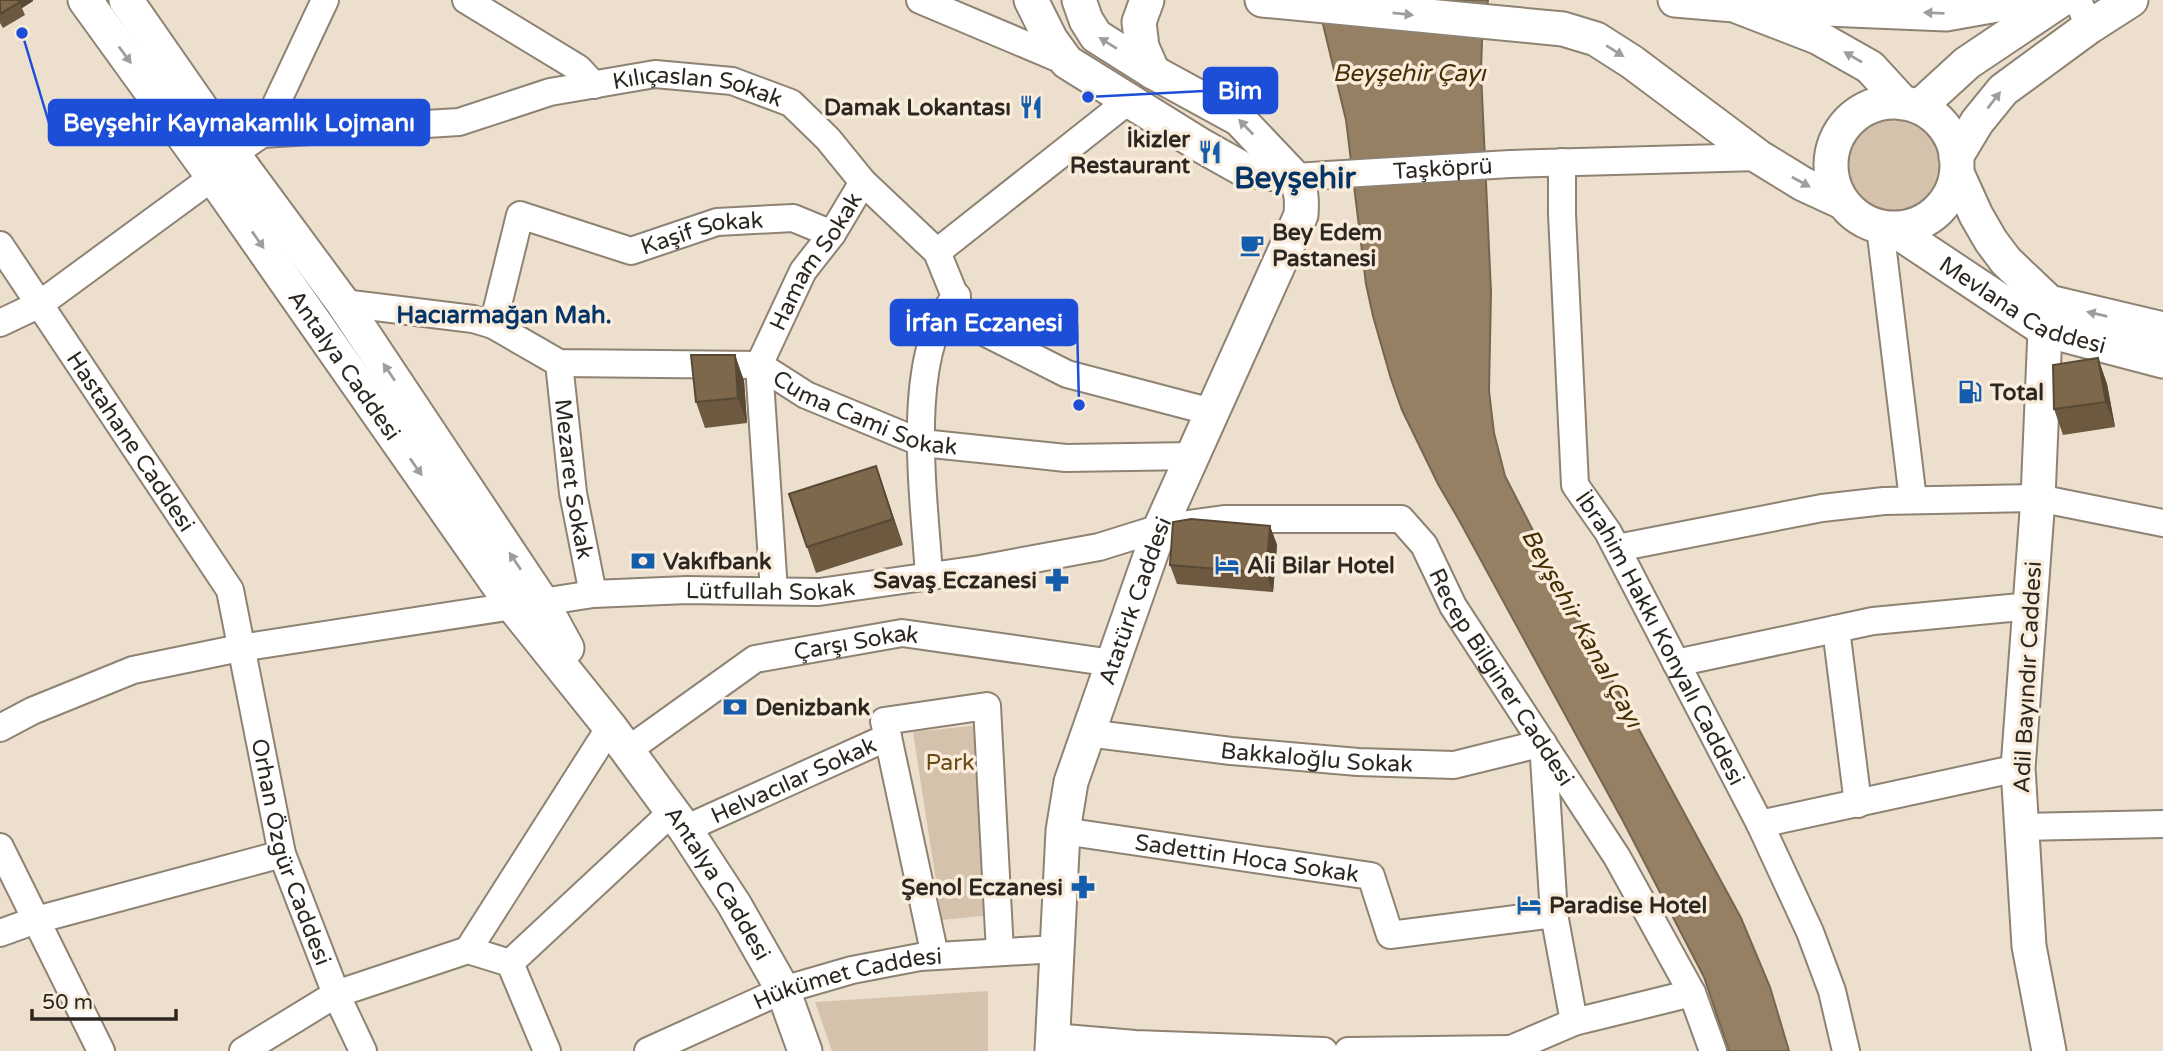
<svg xmlns="http://www.w3.org/2000/svg" width="2163" height="1051" font-family="'Varela Round',sans-serif">
  <style>
    .green { fill: #d4c2ac }
    .water { fill: #968063; stroke: #76654f; stroke-width: 2 }
    .lines { fill: none; stroke-linecap: round; stroke-linejoin: round }
    .minor-casing { stroke: #8e8273; stroke-width: 30 }
    .major-casing { stroke: #8e8273; stroke-width: 37 }
    .minor { stroke: #fff; stroke-width: 26 }
    .major { stroke: #fff; stroke-width: 33 }
    .wall { fill: #6c5940 }
    .shaded-wall { fill: #584934 }
    .building { fill: #7d684b; stroke: #584934; stroke-width: 2 }
    .oneway { fill: #a09e9b }
    .labels { text-anchor: middle; stroke-width: 7; stroke-linejoin: round; paint-order: stroke }
    .street-label { font-size: 23px; fill: #2c2721; stroke: #faecdb }
    .poi-label { font-size: 23px; font-weight: bold; fill: #2c2721; stroke: #faecdb; text-anchor: start }
    .park-label { font-size: 23px; fill: #694914; stroke: #faecdb }
    .water-label { font-size: 24px; font-style: italic; fill: #442c03; stroke: #faecdb }
    .neighbourhood-label { font-size: 24px; font-weight: bold; fill: #053466; stroke: #faecdb }
    .district-label { font-size: 30px; font-weight: bold; fill: #053466; stroke: #faecdb }
    .leader { fill: none; stroke: #1d4ed8; stroke-width: 2.5 }
    .callout-dot { fill: #1d4ed8; stroke: #faecdb; stroke-width: 2.5 }
    .callout { fill: #1d4ed8; stroke: #1d4ed8; stroke-width: 2.5 }
    .callout-label { font-size: 24px; text-anchor: middle; font-weight: bold; fill: #fff }
  </style>
  <rect width="100%" height="100%" fill="#ecdfce"/>
  <!-- green -->
  <path class="green" d="M1847 165a47 47 0 1 1 94 0a47 47 0 1 1-94 0Z
    M980,725L992,915L942,920L913,732Z
    M988,991V1051H832L815,1002Z"/>
  <!-- water -->
  <path class="water" d="M1315,0H1488L1482,41L1481,72L1491,292L1489,391L1494,433L1505,476L1564,591L1741,918L1770,987L1789,1051H1729L1704,977L1623,821L1459,520L1438,484L1402,410L1391,379L1373,316L1366,284L1346,120L1322,20Z"/>
  <g class="lines">
    <!-- minor casing -->
    <g class="minor-casing">
      <g id="minor">
        <path d="M466,0L578,68L594,85"/>
        <path d="M920,0L1067,62"/>
        <path d="M2078,0L2089,27"/>
        <path d="M262,134L325,0"/>
        <path id="s1" d="M1562,162V214L1575,485L1608,532L1760,824L1810,932L1832,991L1846,1051"/>
        <path id="s2" d="M1294,177L1510,164L1759,157"/>
        <path d="M1880,227L1913,500"/>
        <path id="s3" d="M0,245L230,590L282,854L336,994L363,1051"/>
        <path d="M937,252L1128,101"/>
        <path id="s4" d="M343,303L473,319L493,325L559,363L759,365L806,395L922,443L1066,458L1193,456"/>
        <path id="s5" d="M0,323L40,304L213,177L233,154L262,134L459,122L550,92L655,74L732,81L791,103L828,139L863,182L937,252L966,323L1067,374L1212,412"/>
        <path id="s6" d="M493,325L520,215L631,251L717,222L793,218L832,234"/>
        <path id="s7" d="M559,363L573,493L593,594"/>
        <path d="M1617,548L1822,508L1884,501L2038,498L2163,523"/>
        <path d="M929,576C925,503 902,351 957,296"/>
        <path id="s8" d="M774,591L759,365L803,271L832,234L863,182"/>
        <path id="s9" d="M542,602L593,594L687,590L819,592L980,569L1099,547L1160,528L1224,519H1401L1424,545L1453,606L1617,857L1692,993L1713,1051"/>
        <path d="M1836,629L1858,804"/>
        <path d="M1676,663L1873,621L2031,606"/>
        <path d="M0,728L32,711L133,670L240,648L513,606"/>
        <path id="s10" d="M1087,733L1231,751L1358,762L1454,765L1543,743L1554,914L1574,1022L1511,1049V1051"/>
        <path d="M888,737L884,721L987,706L1000,952"/>
        <path id="s11" d="M628,750L755,659L902,633L1113,663"/>
        <path d="M1760,824L2018,768"/>
        <path d="M2021,827L2163,824"/>
        <path id="s12" d="M685,829L888,737L935,956"/>
        <path id="s13" d="M1063,831L1371,876L1390,935L1554,914"/>
        <path d="M0,847L101,1051"/>
        <path d="M0,933L36,920L282,854"/>
        <path d="M468,950L610,727"/>
        <path d="M510,963L672,812"/>
        <path d="M1574,1022L1692,993"/>
        <path d="M1053,1037L1135,1044L1324,1051"/>
        <path d="M243,1051L336,994L468,950L510,963L547,1051"/>
        <path id="s14" d="M648,1051L783,990L852,970L920,957L1057,949"/>
        <path d="M1348,1051L1511,1049"/>
      </g>
    </g>
    <!-- major casing -->
    <g class="major-casing">
      <g id="major">
        <path id="s15" d="M85,0L213,177L513,606L610,727L685,829L734,904L783,990L805,1051"/>
        <path d="M126,0L233,154L343,303L542,602L567,648"/>
        <path d="M1031,0L1051,40L1067,62L1202,146L1243,169L1294,177"/>
        <path d="M1079,0L1086,20L1096,36L1153,72"/>
        <path d="M1262,0L1563,29L1596,39L1632,62L1759,157L1803,184L1842,202"/>
        <path d="M1675,0L1734,5L1817,37L1870,67L1903,103"/>
        <path d="M1734,5L1946,14L2025,0"/>
        <circle cx="1894" cy="165" r="63"/>
        <path d="M1919,107L1967,63L2061,0"/>
        <path d="M1956,157L1977,122L2003,90L2089,27L2131,0"/>
        <path d="M1957,173L1976,215L1991,241L2006,261L2049,302L2163,329"/>
        <path id="s16" d="M1893,229L2045,330L2163,361"/>
        <path d="M2049,302L2045,330L2038,498L2018,768L2029,946L2049,1051"/>
        <path id="s17" d="M1052,1051L1063,831L1071,782L1160,528L1301,215C1302,200 1302,190 1294,177L1239,119L1153,72L1142,47L1139,22L1147,0"/>
      </g>
    </g>
    <!-- minor -->
    <use href="#minor" class="minor"/>
    <!-- major -->
    <use href="#major" class="major"/>
  </g>
  <!-- wall -->
  <path class="wall" d="M0,0L33,1L22,8L25,15L3,28L0,23Z
    M735,355L744,381L747,423L705,428L696,402Z
    M2098,358L2107,384L2115,427L2063,435L2054,409Z
    M885,492L903,545L816,573L807,547Z
    M1270,526L1277,545L1273,592L1177,584L1170,565Z"/>
  <!-- shaded-wall -->
  <path class="shaded-wall" d="M17,0H33V1L22,8L20,2Z
    M735,355L744,381L747,423L738,398Z
    M2098,358L2107,384L2115,427L2106,402Z
    M876,466L885,492L903,545L893,519Z
    M1270,526L1277,545L1273,592L1266,573Z"/>
  <!-- building -->
  <path class="building" d="M0,0H18L20,2L0,14Z
    M691,355H735L738,398L696,402Z
    M2098,358L2106,402L2054,409L2053,365Z
    M876,466L893,519L807,547L789,494Z
    M1191,519L1270,526L1266,573L1170,565L1173,522Z"/>
  <!-- one-way arrows -->
  <defs><path id="oneway-solid" d="M-6-.8H1V-3.2L6.5 0L1 3.2V.8H-6Z" transform="scale(1.75)"/></defs>
  <g class="oneway">
    <use href="#oneway-solid" transform="translate(1934 13) rotate(-178)"/>
    <use href="#oneway-solid" transform="translate(1403 14) rotate(6)"/>
    <use href="#oneway-solid" transform="translate(1108 43) rotate(-148)"/>
    <use href="#oneway-solid" transform="translate(1615 51) rotate(32)"/>
    <use href="#oneway-solid" transform="translate(125 55) rotate(54)"/>
    <use href="#oneway-solid" transform="translate(1853 57) rotate(-150)"/>
    <use href="#oneway-solid" transform="translate(1994 100) rotate(-52)"/>
    <use href="#oneway-solid" transform="translate(1246 127) rotate(-134)"/>
    <use href="#oneway-solid" transform="translate(1801 182) rotate(29)"/>
    <use href="#oneway-solid" transform="translate(258 240) rotate(55)"/>
    <use href="#oneway-solid" transform="translate(2097 314) rotate(-167)"/>
    <use href="#oneway-solid" transform="translate(389 372) rotate(-124)"/>
    <use href="#oneway-solid" transform="translate(416 467) rotate(55)"/>
    <use href="#oneway-solid" transform="translate(515 561) rotate(-124)"/>
  </g>
  <!-- icons -->
  <defs>
    <g id="restaurant-bare" transform="scale(1.89)"><path d="M-5-6h1v4h1v-4h1v4h1v-4h1v5L-1.5 .5V6h-2V.5L-5-1ZM5-6V6H3V1.5H1.5Q1.5-4 5-6Z" fill="#135dac" stroke="#faecdb" stroke-width="2.5" paint-order="stroke"/></g>
    <g id="cafe-bare" transform="scale(1.89)"><path d="M-5.5-4.5H6V0H3Q3 3.5 0 3.5H-2.5Q-5.5 3.5-5.5 0ZM3-3.2v2h1.7v-2ZM-6 4.5H4V6H-6Z" fill="#135dac" stroke="#faecdb" stroke-width="2.5" paint-order="stroke"/></g>
    <g id="fuel-bare" transform="scale(1.89)"><path d="M-5.5-6h7V0h2V4h1.3V-2.5L3-4.5l.8-.8L6-3V5H2.5V1h-1V6h-7ZM-4.2-4.7v3.2H.2V-4.7Z" fill="#135dac" stroke="#faecdb" stroke-width="2.5" paint-order="stroke"/></g>
    <g id="bank-bare" transform="scale(1.89)"><path d="M-6-4H6V4H-6ZM0-2.3a2.3 2.3 0 1 0 0 4.6a2.3 2.3 0 1 0 0-4.6Z" fill="#135dac" stroke="#faecdb" stroke-width="2.5" paint-order="stroke"/></g>
    <g id="hotel-bare" transform="scale(1.89)"><path d="M-6-4.5h1.5V1H6V5H4.5V3h-9V5H-6ZM-4 0a1.8 1.8 0 1 1 3.6 0ZM.5 0V-2.5h3Q6-2.5 6 0Z" fill="#135dac" stroke="#faecdb" stroke-width="2.5" paint-order="stroke"/></g>
    <g id="pharmacy-bare" transform="scale(1.89)"><path d="M-2-6h4v4h4v4h-4v4h-4v-4h-4v-4h4Z" fill="#135dac" stroke="#faecdb" stroke-width="2.5" paint-order="stroke"/></g>
  </defs>
  <g fill-rule="evenodd">
    <use href="#restaurant-bare" x="1031" y="107"/>
    <use href="#restaurant-bare" x="1210" y="152"/>
    <use href="#cafe-bare" x="1252" y="245"/>
    <use href="#fuel-bare" x="1970" y="392"/>
    <use href="#bank-bare" x="643" y="561"/>
    <use href="#hotel-bare" x="1227" y="565"/>
    <use href="#pharmacy-bare" x="1057" y="580"/>
    <use href="#bank-bare" x="735" y="707"/>
    <use href="#pharmacy-bare" x="1083" y="887"/>
    <use href="#hotel-bare" x="1529" y="905"/>
  </g>
  <g class="labels">
    <!-- street labels -->
    <g class="street-label">
      <text dy="8" stroke="none"><textPath href="#s5" startOffset="768">Kılıçaslan Sokak</textPath></text>
      <text dy="8" stroke="none"><textPath href="#s2" startOffset="149">Taşköprü</textPath></text>
      <text dy="8" stroke="none"><textPath href="#s6" startOffset="304">Kaşif Sokak</textPath></text>
      <text dy="8" stroke="none"><textPath href="#s8" startOffset="345">Hamam Sokak</textPath></text>
      <text dy="8" stroke="none"><textPath href="#s16" startOffset="152">Mevlana Caddesi</textPath></text>
      <text dy="8" stroke="none"><textPath href="#s15" startOffset="448">Antalya Caddesi</textPath></text>
      <text dy="8" stroke="none"><textPath href="#s4" startOffset="546">Cuma Cami Sokak</textPath></text>
      <text dy="8" stroke="none"><textPath href="#s3" startOffset="236">Hastahane Caddesi</textPath></text>
      <text dy="8" stroke="none"><textPath href="#s7" startOffset="117">Mezaret Sokak</textPath></text>
      <text dy="8" stroke="none"><textPath href="#s9" startOffset="229">Lütfullah Sokak</textPath></text>
      <text dy="8" stroke="none"><textPath href="#s17" startOffset="462">Atatürk Caddesi</textPath></text>
      <text dy="8" stroke="none"><textPath href="#s1" startOffset="499">İbrahim Hakkı Konyalı Caddesi</textPath></text>
      <text dy="8" stroke="none"><textPath href="#s11" startOffset="259">Çarşı Sokak</textPath></text>
      <text dy="8" stroke="none"><textPath href="#s9" startOffset="1055">Recep Bilginer Caddesi</textPath></text>
      <text transform="translate(2027 677) rotate(-87)" y="8">Adil Bayındır Caddesi</text>
      <text dy="8" stroke="none"><textPath href="#s10" startOffset="231">Bakkaloğlu Sokak</textPath></text>
      <text dy="8" stroke="none"><textPath href="#s12" startOffset="119">Helvacılar Sokak</textPath></text>
      <text dy="8" stroke="none"><textPath href="#s3" startOffset="684">Orhan Özgür Caddesi</textPath></text>
      <text dy="8" stroke="none"><textPath href="#s13" startOffset="186">Sadettin Hoca Sokak</textPath></text>
      <text dy="8" stroke="none"><textPath href="#s15" startOffset="1087">Antalya Caddesi</textPath></text>
      <text dy="8" stroke="none"><textPath href="#s14" startOffset="214">Hükümet Caddesi</textPath></text>
    </g>
    <!-- poi labels -->
    <g class="poi-label">
      <text x="1011" y="115" text-anchor="end">Damak Lokantası</text>
      <text x="1190" y="147" text-anchor="end">İkizler<tspan x="1190" dy="26">Restaurant</tspan></text>
      <text x="1272" y="240">Bey Edem<tspan x="1272" dy="26">Pastanesi</tspan></text>
      <text x="1990" y="400">Total</text>
      <text x="663" y="569">Vakıfbank</text>
      <text x="1247" y="573">Ali Bilar Hotel</text>
      <text x="1037" y="588" text-anchor="end">Savaş Eczanesi</text>
      <text x="755" y="715">Denizbank</text>
      <text x="1063" y="895" text-anchor="end">Şenol Eczanesi</text>
      <text x="1549" y="913">Paradise Hotel</text>
    </g>
    <!-- park labels -->
    <g class="park-label">
      <text x="950" y="770">Park</text>
    </g>
    <!-- water labels -->
    <g class="water-label">
      <text x="1409" y="81">Beyşehir Çayı</text>
      <text transform="translate(1582 628) rotate(61)" y="8">Beyşehir Kanal Çayı</text>
    </g>
    <!-- neighbourhood labels -->
    <g class="neighbourhood-label">
      <text x="504" y="323">Hacıarmağan Mah.</text>
    </g>
    <!-- district labels -->
    <g class="district-label">
      <text x="1295" y="188">Beyşehir</text>
    </g>
  </g>
  <!-- callouts -->
  <path class="leader" d="M1088 97L1204 91M22 33L49 123M1079 405L1077 323"/>
  <g class="callout-dot">
    <circle cx="1088" cy="97" r="7"/>
    <circle cx="22" cy="33" r="7"/>
    <circle cx="1079" cy="405" r="7"/>
  </g>
  <g class="callout">
    <rect x="1204" y="68" width="73" height="45" rx="7"/>
    <rect x="49" y="100" width="380" height="45" rx="7"/>
    <rect x="891" y="300" width="186" height="45" rx="7"/>
  </g>
  <g class="callout-label">
    <text x="1240" y="99">Bim</text>
    <text x="239" y="131">Beyşehir Kaymakamlık Lojmanı</text>
    <text x="984" y="331">İrfan Eczanesi</text>
  </g>
  <!-- scale -->
  <path d="M32 1009v10h144v-10" fill="none" stroke="#2c2721" stroke-width="3.5"/>
  <text x="42" y="1009" font-size="21" fill="#2c2721" stroke="#faecdb" stroke-width="5" paint-order="stroke">50 m</text>
</svg>
